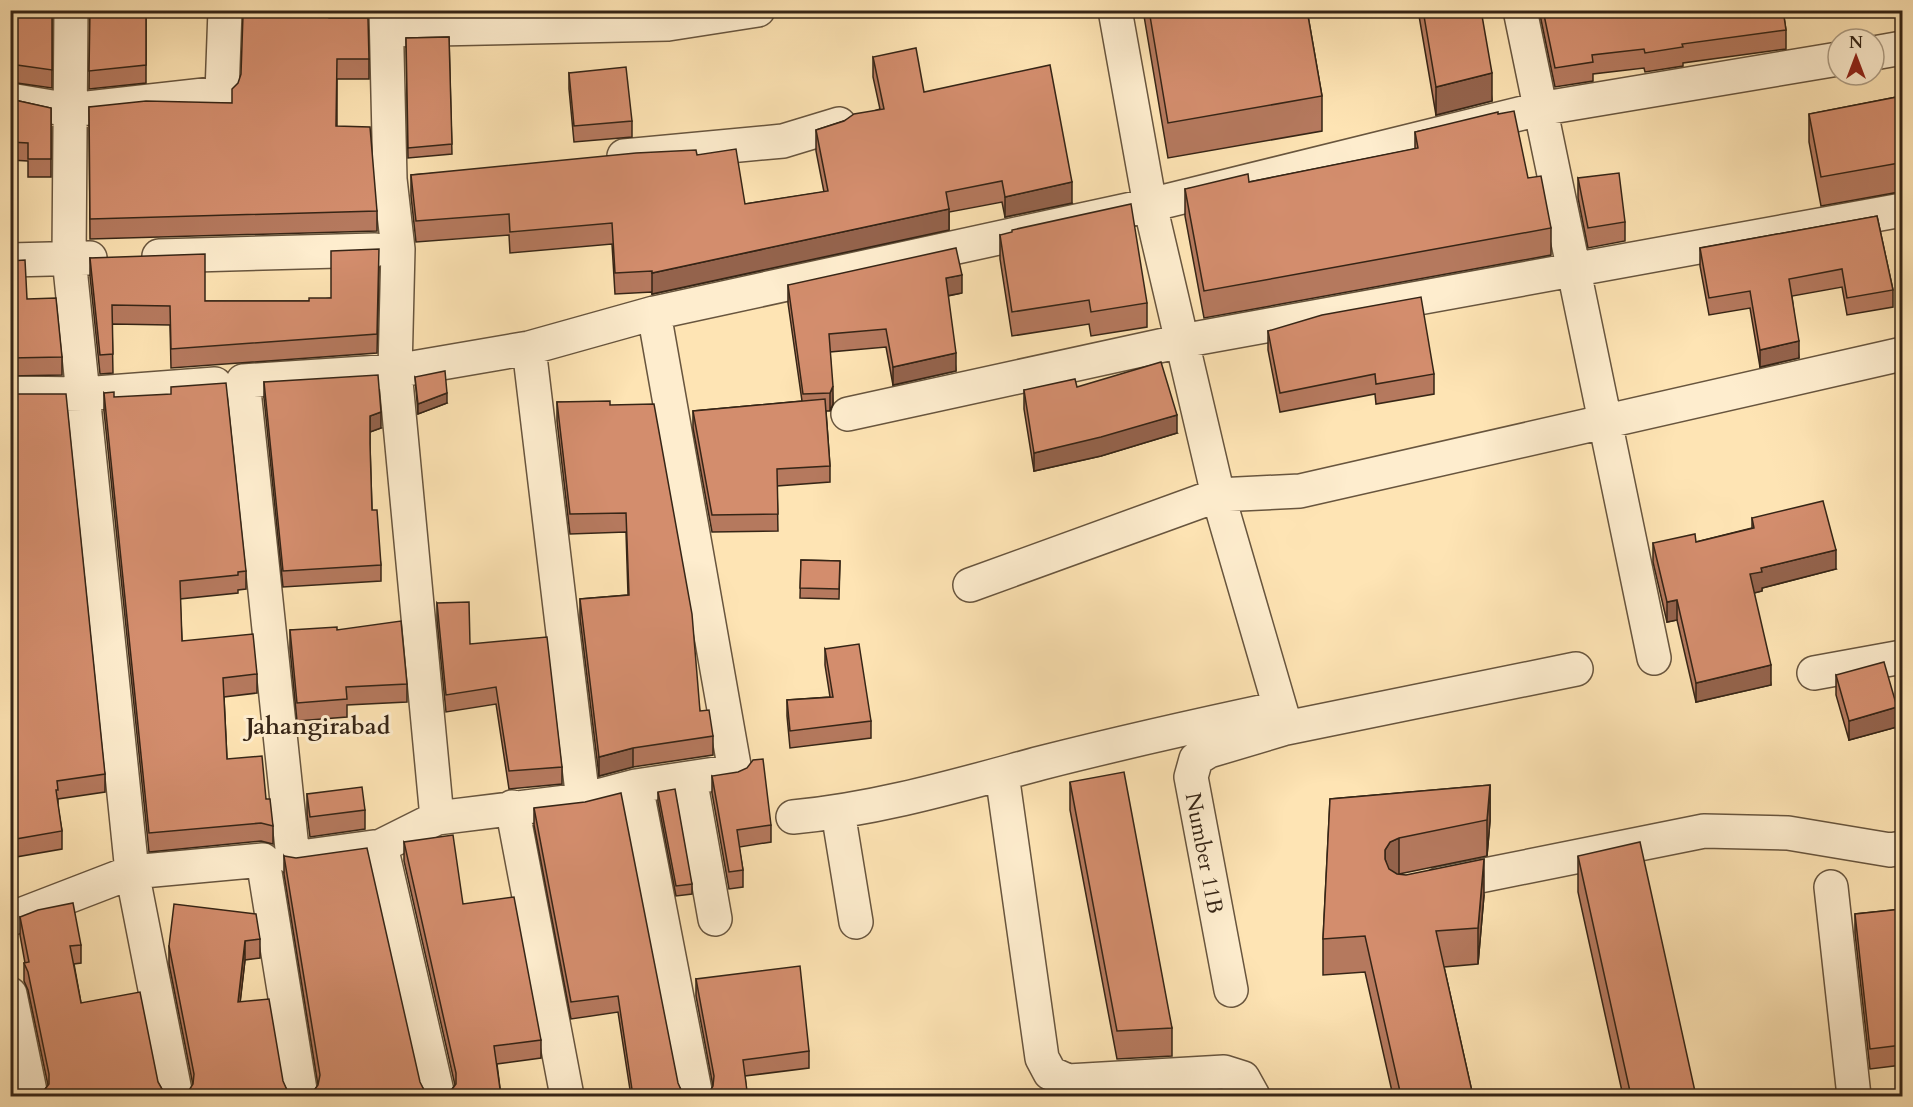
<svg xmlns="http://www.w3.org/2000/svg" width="1913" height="1107" font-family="Cardo,serif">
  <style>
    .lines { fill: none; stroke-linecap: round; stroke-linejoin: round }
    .minor-casing { stroke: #68553e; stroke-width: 36 }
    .minor { stroke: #feedce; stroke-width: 33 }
    .wall { fill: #b5795e; stroke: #362516; stroke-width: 1.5 }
    .shaded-wall { fill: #94634c; stroke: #362516; stroke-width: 1.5 }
    .building { fill: #d38d6d; stroke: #362516; stroke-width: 1.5 }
    .labels { text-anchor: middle; stroke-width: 6; stroke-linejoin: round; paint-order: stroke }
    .street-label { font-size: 22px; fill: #362516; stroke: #feedce }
    .neighbourhood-label { font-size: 24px; font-weight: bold; fill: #362516; stroke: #feedce }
  </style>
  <rect width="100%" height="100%" fill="#fee4b4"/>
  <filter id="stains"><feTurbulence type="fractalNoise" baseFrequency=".00333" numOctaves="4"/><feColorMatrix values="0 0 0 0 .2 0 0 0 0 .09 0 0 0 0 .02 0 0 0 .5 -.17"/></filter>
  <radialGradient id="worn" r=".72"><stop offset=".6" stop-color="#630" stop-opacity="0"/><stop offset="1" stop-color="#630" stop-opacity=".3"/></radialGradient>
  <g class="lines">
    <!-- minor casing -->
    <g class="minor-casing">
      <path id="minor" d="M71,10L69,258L132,872L176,1096
        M386,10L390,179L398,249L395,371L437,818
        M1115,10L1150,205L1218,495L1286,728L1209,751L1196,759L1191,777L1231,990
        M1520,10L1654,658
        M388,30L668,24L758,10
        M1874,53L1902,48
        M10,100L70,110L222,93L225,10
        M624,156L783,141L839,124
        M159,256L375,250
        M10,260L90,258
        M654,313L735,771L636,786L583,800L437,818L381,846L293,858L243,381L395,371L529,348L654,313L1150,205L1539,109L1838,59
        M529,348L583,800
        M10,393L83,394L215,384
        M848,414L1182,341L1902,210
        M970,585L1218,495L1300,491L1902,354
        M1814,673L1902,657
        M1286,728L1576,669
        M1002,774L1042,1058L1050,1073L1068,1081L1224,1072L1243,1078L1253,1096
        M690,778L715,919
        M636,786L696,1096
        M512,807L567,1096
        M838,812L856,922
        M793,817C878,809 959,785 1041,763C1120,743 1200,725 1280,708
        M381,846L438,1096
        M1440,884L1704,831L1788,833L1890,850L1902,848
        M1831,887L1854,1096
        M10,919L132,872L263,860L301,1096
        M10,994L31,1096"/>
    </g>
    <!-- minor -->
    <use href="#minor" class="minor"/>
  </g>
  <!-- wall -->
  <path class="wall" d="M10,10H52V88L10,82Z
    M90,10H206V12H146V83L89,89Z
    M1143,10H1307L1322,96V131L1168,158Z
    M1418,10H1481L1492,101L1436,115Z
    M1539,10H1783L1786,30V49L1683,63V66L1645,72L1644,68L1593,74V81L1555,87Z
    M329,18L369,59V79H337V126L377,211V231L90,239L89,107L232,103Z
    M449,37L452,154L408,158L406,38Z
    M873,57L924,92L1072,203L1005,217L1002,202L949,212V230L652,294V292L615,294L612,244L510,253L509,235L416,242L411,196V175L697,155L745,204L824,192L816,151V130L880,109L873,77Z
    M569,73L632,121V137L574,142L569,89Z
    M1902,96V192H1899L1821,206L1809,142V114Z
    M10,99L51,108V177H28V161L10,160Z
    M1498,114L1551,228V255L1204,318L1185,216V189L1249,182L1415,149V132Z
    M1578,178L1625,222V241L1588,248L1578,198Z
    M1877,216L1893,290V307L1847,315L1842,287L1792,296L1799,358L1760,367L1750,308L1709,315L1700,266V248Z
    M1000,235L1147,303V327L1091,336L1089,324L1012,336L1000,259Z
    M90,258L205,301H309L331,298L379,268L377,353L171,368L170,325L112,324L113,373L100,374L90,276Z
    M10,261L27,299L62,357V375L10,376Z
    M788,285L962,293L948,296L956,371L893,385L886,347L830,352L833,404L830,411H826L830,466V482L777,486L778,531L712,532L693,428V411L802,401L788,303Z
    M1268,331L1434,374V394L1376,404L1375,394L1280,412L1268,350Z
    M415,377L447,403L418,414Z
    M264,382L381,428L370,432V446L372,510L381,565V581L283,587L264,398Z
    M1077,387L1177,433L1101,456L1034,471L1024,409V390Z
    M104,393L246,571V589L238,590V593L180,599L182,641L257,674V693L224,697L227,759L266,799L273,826V844L261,841L149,852L104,411Z
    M10,394L105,774V792L58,799V807L62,831V849L10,858Z
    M557,402L610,405L700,711L713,736V755L633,767L599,776L580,618V599L628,595L626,532L570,534L557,421Z
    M1752,518L1836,569L1762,588V591L1754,593L1771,685L1696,702L1677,620L1667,622L1653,562V543L1696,542L1752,528Z
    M801,560L840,561L839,599L800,598Z
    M437,603L470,644L562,767V784L509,789L496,704L446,712L437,620Z
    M290,630H337L407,684V702L347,705V717L297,721L290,649Z
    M825,649L871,721V738L790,748L787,716V700L830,697L825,665Z
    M1836,675L1897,727L1849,740L1836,695Z
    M712,776L771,825V842L739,847L743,870V887L729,889L712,793Z
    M1070,782L1172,1028V1056L1117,1059L1070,810Z
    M1490,785V821L1487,856L1399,874L1484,895L1478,964L1444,967L1473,1096H1393L1365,972L1323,975V939L1330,799Z
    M658,792L692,884V894L676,896L658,802Z
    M307,794L365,810V829L310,837L307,814Z
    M534,808L682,1092L694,1096H631L618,1012L571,1019L534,825Z
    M404,842L463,904L541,1040V1058L497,1064L501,1096H10L13,1081L17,1089L25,1095L35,1096L43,1092L48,1085L28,990L24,981V963H25L20,935V917L81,945V963L74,964L81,1003L158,1082L162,1089L169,1095L180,1096L188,1092L193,1085L169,964V946L260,939V958L245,960L240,1002L287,1090L294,1095L305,1096L313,1092L318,1085L284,874V856L424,1090L432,1095L443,1096L450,1092L455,1085L404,861Z
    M1578,856L1696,1096H1623L1578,892Z
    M1902,909V1065L1870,1069L1855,933V914Z
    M696,979L809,1051V1068L745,1076L747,1096H702L709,1093L713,1086L696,996Z"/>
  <!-- shaded-wall -->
  <path class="shaded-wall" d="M1492,73V101L1436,115V87Z
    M1072,182V203L1005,217V197Z
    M949,209V230L652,294V273Z
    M962,275V293L946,296V278Z
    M1799,341V358L1760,367V350Z
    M956,353V371L893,385V367Z
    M833,386V404L830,411V393Z
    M447,393V403L418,414V404Z
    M381,412V428L370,432V416Z
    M1177,415V433L1101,456L1034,471V453Z
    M1836,550V569L1762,588V591L1750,594V574L1761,568Z
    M1677,600V620L1667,622V602Z
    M1771,665V685L1696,702V683Z
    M1897,707V727L1849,740V721Z
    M633,748V767L599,776V757Z
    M1490,785V821L1487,856V820Z
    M1399,838V874L1390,878L1385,859V850L1390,842Z
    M1484,859V895L1478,964V928Z
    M245,941V960L238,1021V1002Z"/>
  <!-- building -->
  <path class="building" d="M10,10H52V70L10,64Z
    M90,10H146V65L89,71Z
    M1149,10H1307L1322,96L1168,123Z
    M1423,10H1481L1492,73L1436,87Z
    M1543,10H1783L1786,30L1682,44L1683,47L1645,53L1644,49L1592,55L1593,62L1555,68Z
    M329,12V18H368L369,59H337L336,126L370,127L377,211L90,219L89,107L146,101L232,103V89L238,83L241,74L243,15Z
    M449,37L452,144L408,148L406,38Z
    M916,48L924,92L1050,65L1072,182L1005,197L1002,181L946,192L949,209L652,273V271L615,273L612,223L510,232L509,214L416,221L411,175L636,153L696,150L697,155L736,149L745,204L828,191L816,130L844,121L854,114L884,109L873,57Z
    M626,67L632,121L574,126L569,73Z
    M1902,96V164L1899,163L1821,177L1809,114Z
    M10,99L51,108V159H28V143L10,142Z
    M1514,111L1528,178L1541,176L1551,228L1204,291L1185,189L1248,174L1249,182L1418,148L1415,132L1498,112V114Z
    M1619,173L1625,222L1588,228L1578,178Z
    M1131,204L1147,303L1091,312L1089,300L1012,312L1000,235L1012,232V230Z
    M1877,216L1893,290L1847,298L1842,269L1789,279L1799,341L1760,350L1750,291L1709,298L1700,248Z
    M956,248L962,275L946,278L956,353L893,367L886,329L829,334L833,386L830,393L803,394L788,285Z
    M379,249L377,334L171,349L170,306L112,305L113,354L100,355L90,258L205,254V301H309V298H331V251Z
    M25,260L27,299L56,298L62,357L10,358V261Z
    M1421,297L1434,374L1376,384L1375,374L1280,393L1268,331L1322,315Z
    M1161,362L1177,415L1101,437L1034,453L1024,390L1075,379L1077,387Z
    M445,371L447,393L418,404L415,377Z
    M378,375L381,412L370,416V444L372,510H377L381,565L283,571L264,382Z
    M226,383L246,571L238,572V575L180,581L182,641L253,634L257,674L223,678L227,759L262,756L266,799H270L273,826L261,823L149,833L104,393L114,392V397L171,394V387Z
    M10,394H66L105,774L57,781L58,790H56L62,831L10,840Z
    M825,399L830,466L777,469L778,514L712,515L693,411Z
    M610,401V405L654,404L692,614L700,711L709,710L713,736L633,748L599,757L580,599L629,595L626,513L570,514L557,402Z
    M1823,501L1836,550L1761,568L1762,572L1750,574L1771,665L1696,683L1677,600L1667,602L1653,543L1695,534L1696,542L1754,528L1752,518Z
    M801,560L840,561L839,589L800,588Z
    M469,602L470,644L547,637L562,767L509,771L496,687L446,695L437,603Z
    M401,621L407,684L346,687L347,699L297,703L290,630L337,627V630Z
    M859,644L871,721L790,731L787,700L833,697L825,649Z
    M1884,662L1897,707L1849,721L1836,675Z
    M763,759L771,825L737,830L743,870L729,872L712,776L738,772L747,768L753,760Z
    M1124,772L1172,1028L1117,1031L1070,782Z
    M1490,785L1487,820L1399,838L1390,842L1385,850V859L1389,869L1397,874L1406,875L1484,859L1478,928L1436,931L1473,1096H1401L1365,936L1323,939L1330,799Z
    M362,787L365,810L310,817L307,794Z
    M675,789L692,884L676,886L658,792Z
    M621,793L678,1083L682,1092L694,1096H633L618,996L571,1002L534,808L585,802Z
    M453,835L463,904L514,897L541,1040L494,1046L501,1096H10V1071L13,1081L17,1089L25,1095L35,1096L43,1092L49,1084V1074L28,972L24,963L29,962L20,917L38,910L73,903L81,945L70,946L81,1003L140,992L158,1082L162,1089L169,1095L180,1096L188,1092L193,1084L194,1074L169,946L174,904L256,914L260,939L245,941L238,1002L269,999L283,1081L287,1090L294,1095L305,1096L313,1092L318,1085L320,1075L284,856L296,858L367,848L420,1082L424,1090L432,1095L443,1096L450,1092L456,1084V1073L404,842Z
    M1640,842L1696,1096H1631L1578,856Z
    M1902,909V1045L1870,1049L1855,914Z
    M800,966L809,1051L743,1060L747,1091L702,1096L709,1093L713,1086L714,1076L696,979Z"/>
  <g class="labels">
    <!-- street labels -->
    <g class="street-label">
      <text transform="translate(1205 853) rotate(79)" y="8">Number 11B</text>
    </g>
    <!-- neighbourhood labels -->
    <g class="neighbourhood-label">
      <text x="318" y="734">Jahangirabad</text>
    </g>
  </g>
  <!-- margin -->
  <rect width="1913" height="1107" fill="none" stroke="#fee4b4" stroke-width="36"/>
  <rect x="12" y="12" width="1889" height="1083" fill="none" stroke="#362516" stroke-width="3"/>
  <rect x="18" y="18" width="1877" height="1071" fill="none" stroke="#362516" stroke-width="1.5"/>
  <!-- north arrow -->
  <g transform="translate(1856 57)"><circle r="28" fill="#feedce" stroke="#ae9d84" stroke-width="1.5"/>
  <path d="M0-4.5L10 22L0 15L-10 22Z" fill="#8f2418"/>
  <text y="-9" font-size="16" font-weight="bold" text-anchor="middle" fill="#362516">N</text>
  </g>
  <rect width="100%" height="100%" filter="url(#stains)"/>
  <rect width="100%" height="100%" fill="url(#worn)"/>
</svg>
